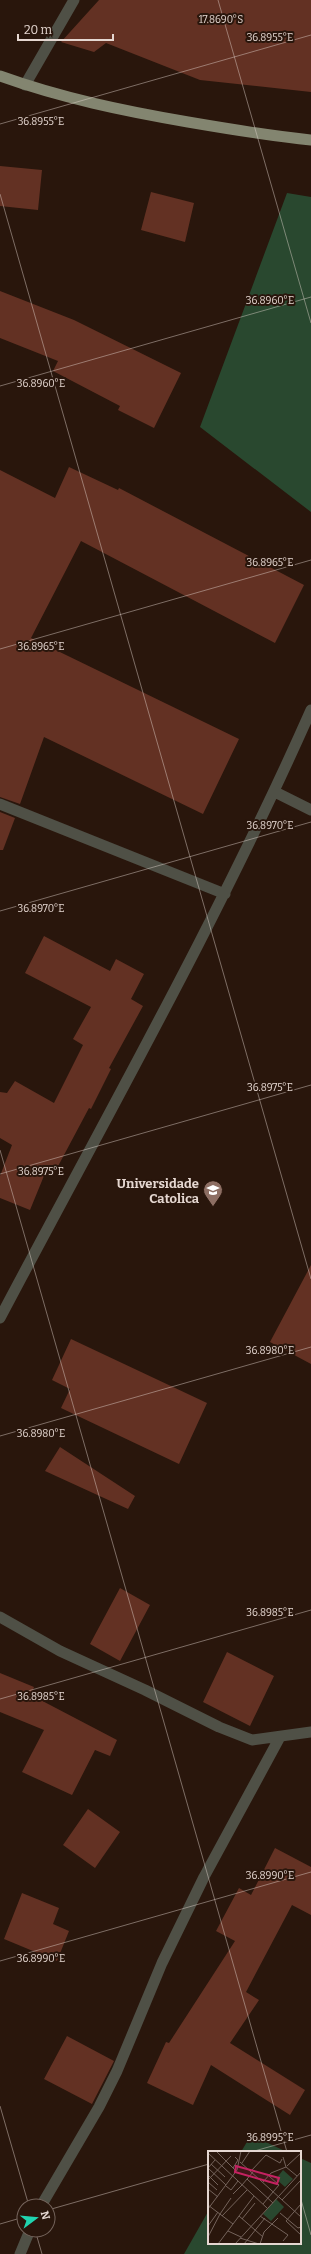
<svg xmlns="http://www.w3.org/2000/svg" width="311" height="2254" font-family="Bitter,serif">
  <style>
    .green { fill: #29482f }
    .building { fill: #633123 }
    .lines { fill: none; stroke-linecap: round; stroke-linejoin: round }
    .minor { stroke: #4f5046; stroke-width: 11 }
    .primary { stroke: #838570; stroke-width: 11 }
    .ticks { fill: none; stroke: #e5d7d1; stroke-width: 1; stroke-opacity: 0.45 }
    .labels { text-anchor: middle; stroke-width: 4; stroke-linejoin: round; paint-order: stroke }
    .poi-label { font-size: 13px; font-weight: bold; fill: #e5d7d1; stroke: #29160c; text-anchor: end }
    .inset-road { fill: none; stroke: #74635b; stroke-width: 1 }
    .view { fill: #c42261; fill-opacity: 0.15; stroke: #c42261; stroke-width: 2 }
    .inset-edge { fill: none; stroke: #e5d7d1; stroke-width: 2 }
    .ticks-label { font-size: 10px; text-anchor: middle; fill: #e5d7d1; stroke: #29160c; stroke-width: 4; stroke-linejoin: round; paint-order: stroke }
  </style>
  <rect width="100%" height="100%" fill="#29160c"/>
  <!-- green -->
  <path class="green" d="M287,193L311,197V512L200,427Z
    M251,2135L287,2152H241Z
    M300,2158L311,2163V2254H184L209,2210V2243H300Z"/>
  <!-- building -->
  <path class="building" d="M99,0H311V92L200,80L106,43L94,52L61,42Z
    M0,166L42,170L38,210L0,206Z
    M151,192L194,203L185,242L141,230Z
    M0,291L74,320L181,373L154,428L118,410L120,406L53,371L58,361L0,338Z
    M69,467L118,490L119,488L304,585L275,643L81,541L31,638L239,739L203,814L44,737L20,804L0,797V470L55,498Z
    M0,812L15,818L3,850H0Z
    M44,936L110,971L116,959L144,974L131,999L143,1006L109,1068L111,1069L91,1109L89,1108L56,1170L48,1166L30,1210L0,1198V1176L12,1145L0,1138V1092L7,1093L15,1081L54,1103L83,1045L73,1039L91,1007L25,973Z
    M311,1265V1364L270,1342Z
    M71,1339L207,1403L179,1464L61,1408L70,1389L52,1380Z
    M60,1447L135,1496L128,1509L45,1471Z
    M120,1588L150,1605L120,1661L90,1644Z
    M227,1652L274,1676L250,1726L203,1702Z
    M0,1673L34,1687L31,1695L117,1740L110,1756L95,1750L72,1795L22,1772L44,1730L0,1712Z
    M88,1809L120,1832L95,1868L63,1845Z
    M275,1848L311,1867V1915L292,1905L246,1992L259,2000L230,2043L305,2090L290,2115L211,2065L193,2105L147,2083L166,2042L169,2043L235,1941L216,1931L239,1888L251,1895Z
    M22,1893L59,1908L53,1924L69,1931L57,1961L4,1939Z
    M67,2036L114,2061L92,2104L44,2079Z"/>
  <g class="lines">
    <!-- minor -->
    <path class="minor" d="M25,85L74,0
      M275,792L311,810
      M0,804L225,894
      M0,1318C106,1117 219,918 311,710
      M0,1617L60,1651L145,1690L219,1727L252,1740L311,1732
      M41,2206L99,2107L117,2071L162,1963L204,1877L280,1737
      M20,2254L30,2230"/>
    <!-- primary -->
    <path class="primary" d="M0,76C61,98 124,111 188,122C229,129 270,136 311,140"/>
  </g>
  <!-- ticks -->
  <path class="ticks" d="M218,0L311,323M0,124L311,35M0,194L311,1279M0,386L311,297M0,649L311,560M0,911L311,822M0,1150L287,2152M0,1174L311,1085M0,1436L311,1347M0,1699L311,1610M0,1961L311,1872M0,2106L29,2206M251,2152L311,2135M300,2196L311,2235M48,2210L209,2164M0,2224L24,2217M35,2230L42,2254"/>
  <!-- icons -->
  <defs>
    <g id="school-pin" transform="scale(1)"><path d="M0 17L-7.5 6A9.5 9.5 0 1 1 7.5 6Z" fill="#8d6e63" stroke="#29160c"/><path d="M0-5L7-2L0 1L-7-2ZM-4 1L0 2.5L4 1V4Q0 6-4 4Z" fill="#fff"/></g>
  </defs>
  <g fill-rule="evenodd">
    <use href="#school-pin" x="213" y="1190"/>
  </g>
  <g class="labels">
    <!-- poi labels -->
    <g class="poi-label">
      <text x="199" y="1188">Universidade<tspan x="199" dy="15">Catolica</tspan></text>
    </g>
  </g>
  <!-- overview -->
  <g transform="translate(208 2151)">
    <rect width="93" height="93" fill="#29160c"/>
    <path d="M75,19L85,28L77,36L68,28ZM68,48L76,56L63,70L55,63Z" fill="#29482f"/>
    <path class="inset-road" d="M8,0L28,20M0,2L59,57M75,6L78,16L89,25M7,9L0,17L18,34M32,11L93,66M34,12L42,0M3,13L17,26M79,15L93,2M25,17L30,9L27,6M43,20L58,4L72,12L74,8M0,24L10,34M61,25L71,34L65,41M39,28L65,52M0,29L23,5M0,31L9,39M55,31L63,22L78,16M34,34L45,21M18,35L23,39L30,30M0,38L10,46M25,43L34,34M74,49L93,29M55,53L65,41M93,53L78,70L93,84M0,54L25,73M0,58L29,19L33,0M72,62L90,77L93,76M12,63L23,47M14,65L39,39M31,65L55,86M52,65L80,84L75,90M34,68L47,52M0,75L10,61M20,80L33,86M0,86L12,63M32,87L51,93M10,93L46,45M27,93L93,21M36,93L57,67M52,93L56,81L70,67"/>
    <path class="view" d="M28,15L71,27L69,33L27,21Z"/>
    <rect width="93" height="93" class="inset-edge"/>
  </g>
  <g class="ticks-label">
    <text x="221" y="23">17.8690°S</text>
    <text x="270" y="41">36.8955°E</text>
    <text x="41" y="125">36.8955°E</text>
    <text x="270" y="304">36.8960°E</text>
    <text x="41" y="387">36.8960°E</text>
    <text x="270" y="566">36.8965°E</text>
    <text x="41" y="650">36.8965°E</text>
    <text x="270" y="829">36.8970°E</text>
    <text x="41" y="912">36.8970°E</text>
    <text x="270" y="1091">36.8975°E</text>
    <text x="41" y="1175">36.8975°E</text>
    <text x="270" y="1354">36.8980°E</text>
    <text x="41" y="1437">36.8980°E</text>
    <text x="270" y="1616">36.8985°E</text>
    <text x="41" y="1700">36.8985°E</text>
    <text x="270" y="1879">36.8990°E</text>
    <text x="41" y="1962">36.8990°E</text>
    <text x="270" y="2141">36.8995°E</text>
  </g>
  <!-- north arrow -->
  <g transform="translate(36 2218) rotate(74)"><circle r="19" fill="#29160c" stroke="#74635b"/>
  <path d="M0-3L7 15L0 10L-7 15Z" fill="#20d5b0"/>
  <text y="-6" font-size="11" font-weight="bold" text-anchor="middle" fill="#e5d7d1">N</text>
  </g>
  <!-- scale -->
  <path d="M18 34v6h95v-6" fill="none" stroke="#e5d7d1" stroke-width="2"/>
  <text x="24" y="34" font-size="12" fill="#e5d7d1" stroke="#29160c" stroke-width="3" paint-order="stroke">20 m</text>
</svg>
